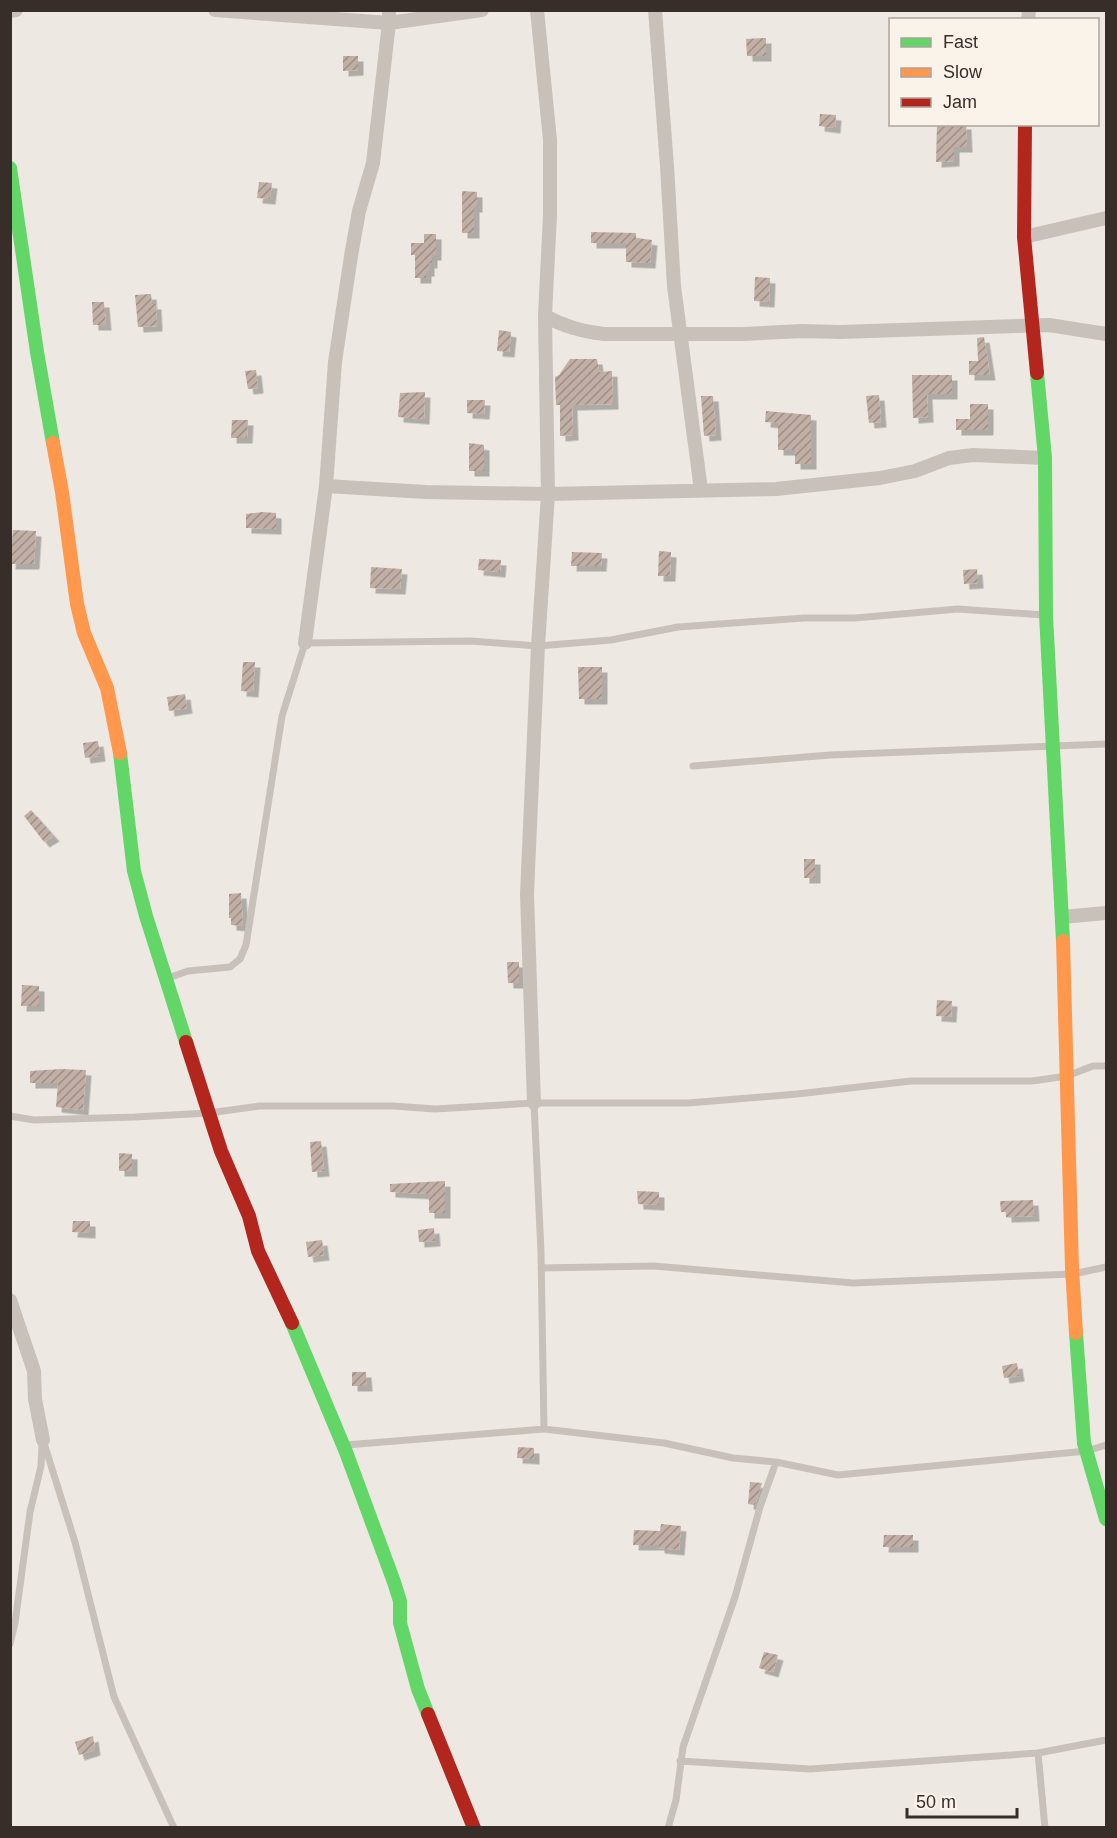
<svg xmlns="http://www.w3.org/2000/svg" width="1117" height="1838" font-family="Helvetica,sans-serif">
  <style>
    .building { fill: url(#building-hatch); filter: url(#shadow) }
    .lines { fill: none; stroke-linecap: round; stroke-linejoin: round }
    .lane { stroke: #c7c1ba; stroke-width: 7 }
    .street { stroke: #c7c1ba; stroke-width: 14 }
    .fast { stroke: #63d668; stroke-width: 14 }
    .slow { stroke: #ff974d; stroke-width: 14 }
    .jam { stroke: #b3261e; stroke-width: 14 }
  </style>
  <defs>
    <pattern id="building-hatch" width="6" height="6" patternUnits="userSpaceOnUse" patternTransform="scale(1.5)"><rect width="6" height="6" fill="#c1aea4"/><path d="M-1 1l2-2M0 6l6-6M5 7l2-2" fill="none" stroke="#9e8e86"/></pattern>
    <filter id="shadow"><feDropShadow dx="5.5" dy="5.5" stdDeviation="0" flood-color="#0004"/></filter>
  </defs>
  <rect width="100%" height="100%" fill="#ede9e2"/>
  <!-- building -->
  <path class="building" d="M766,38V56H747L746,39Z
    M343,56H358V70L343,71Z
    M820,114L836,115L835,128L819,126Z
    M937,124H966L967,147H954V161L936,162Z
    M259,182L272,183L270,199L257,198Z
    M462,191L477,192V207H474V233H462Z
    M591,232L636,233V238L652,240L650,263L626,262V243H591Z
    M424,234H436V255H432V263H429V271H426V278H415V255H411V243H424Z
    M755,277L770,278L769,302L754,301Z
    M151,294L152,304H156L157,326L138,327L135,295Z
    M92,302H104L106,325H93Z
    M499,330L511,332L509,352L497,351Z
    M984,337L990,375H969V361H978L977,338Z
    M570,359H597L599,372L612,371L613,404L572,405L573,435L560,436V405H556L555,377L559,375Z
    M256,370L258,388L248,389L245,371Z
    M912,375H952V394H927L928,417L913,418Z
    M425,392L424,419L398,417L400,393Z
    M879,395L881,422L869,423L866,396Z
    M701,396H713L716,435L704,436Z
    M467,400H485L484,414L467,413Z
    M970,404H988V430H956V419H970Z
    M766,411L811,415V464H795V450H778V423L765,422Z
    M232,420H248L247,438H231Z
    M469,443L484,445V471H469Z
    M262,512L276,513V529L246,528V514Z
    M13,530L36,531L34,564H10Z
    M659,551L671,552L670,576H658Z
    M572,552L602,553L601,566H571Z
    M479,559L501,560L500,572L478,570Z
    M371,567L402,569L400,589L370,588Z
    M977,569L978,583L964,584L963,570Z
    M243,662H255L253,692L241,691Z
    M578,667H602V699H579Z
    M185,694L187,708L169,711L167,697Z
    M98,741L100,756L85,758L83,743Z
    M31,810L54,836L44,842L24,816Z
    M804,859H815V878H804Z
    M241,893L243,926L231,925V918H229V894Z
    M507,962H519V983H508Z
    M22,985L39,986V1006H21Z
    M937,1000L952,1001L951,1017L936,1016Z
    M61,1069L86,1070L83,1110L56,1107L58,1083H30V1071Z
    M321,1141L324,1171L312,1172L310,1142Z
    M119,1153L132,1154V1171H119Z
    M445,1181V1213H429V1194L390,1192V1184Z
    M637,1191L659,1192V1205L638,1204Z
    M1033,1200L1034,1216L1006,1217V1212H1001L1000,1201Z
    M73,1221H90V1233L72,1232Z
    M434,1228L435,1241L419,1242L418,1230Z
    M322,1240L324,1255L308,1257L306,1242Z
    M1017,1363L1019,1376L1004,1378L1002,1366Z
    M352,1372H366L367,1386H352Z
    M518,1447L534,1448V1459L517,1458Z
    M750,1482L762,1483L755,1505L748,1504Z
    M661,1524L681,1526L679,1550L659,1548V1545H633L634,1530L660,1531Z
    M884,1535H913V1547H883Z
    M764,1652L778,1655L773,1672L759,1668Z
    M93,1736L95,1750L79,1755L75,1742Z"/>
  <g class="lines">
    <!-- lane -->
    <path class="lane" d="M693,766L830,755L1106,744
      M168,978L188,971L230,967L240,959L246,945L282,716L305,643L471,641L538,646L611,640L678,627L804,618H855L958,609L1044,615
      M534,1103L541,1252L544,1429
      M10,1116L34,1120L135,1117L209,1113L259,1106H393L435,1109L534,1103H688L797,1094L911,1081H1032L1067,1076L1093,1066H1106
      M541,1268L654,1266L853,1283L1073,1274L1106,1267
      M43,1440L75,1542L114,1697L174,1828
      M346,1445L544,1429L664,1443L733,1458L776,1462L838,1475L1087,1451L1106,1445
      M10,1644L15,1623L30,1512L41,1466L42,1445
      M1038,1753L1045,1828
      M680,1761L810,1769L1038,1753L1106,1740
      M668,1828L676,1800L683,1747L735,1597L760,1507L776,1462"/>
    <!-- street -->
    <path class="street" d="M215,10L389,23L482,10
      M655,10L667,166L674,286L701,490
      M10,11L16,10
      M1028,20L1029,10
      M1024,237L1106,218
      M545,316C565,327 582,331 604,334H743L802,331L840,332L1049,325L1106,334
      M326,486L426,492L548,494L776,489L880,478L915,471L949,458L973,455L1045,458
      M305,643L326,486L335,362L351,256L359,211L373,163L389,23V10
      M1062,917L1106,913
      M534,1103L527,894L538,646L548,494L545,316L550,215V140L537,10
      M10,1300L34,1371L35,1399L43,1440"/>
    <!-- fast -->
    <path class="fast" d="M10,168L37,352L53,443
      M1037,373L1045,458L1046,615L1063,941
      M120,753L134,871L146,916L186,1042
      M292,1323L346,1452L394,1582L400,1601V1623L418,1689L428,1714
      M1076,1333L1084,1443L1106,1519"/>
    <!-- slow -->
    <path class="slow" d="M53,443L62,492L77,604L84,633L107,688L120,753
      M1063,941L1072,1268L1076,1333"/>
    <!-- jam -->
    <path class="jam" d="M1025,124L1024,237L1037,373
      M186,1042L221,1151L249,1216L258,1251L292,1323
      M428,1714L474,1828"/>
  </g>
  <!-- border -->
  <rect width="1117" height="1838" fill="none" stroke="#382e29" stroke-width="24"/>
  <!-- legend -->
  <rect x="889" y="18" width="210" height="108" fill="#faf3e9" stroke="#aca49c" stroke-width="1.5"/>
  <rect x="901" y="38" width="30" height="9" fill="#63d668" stroke="#aca49c" stroke-width="1.5"/>
  <text x="943" y="48" font-size="18" fill="#382e29">Fast</text>
  <rect x="901" y="68" width="30" height="9" fill="#ff974d" stroke="#aca49c" stroke-width="1.5"/>
  <text x="943" y="78" font-size="18" fill="#382e29">Slow</text>
  <rect x="901" y="98" width="30" height="9" fill="#b3261e" stroke="#aca49c" stroke-width="1.5"/>
  <text x="943" y="108" font-size="18" fill="#382e29">Jam</text>
  <!-- scale -->
  <path d="M907 1808v9h110v-9" fill="none" stroke="#382e29" stroke-width="3"/>
  <text x="916" y="1808" font-size="18" fill="#382e29" stroke="#faf3e9" stroke-width="4.5" paint-order="stroke">50 m</text>
</svg>
